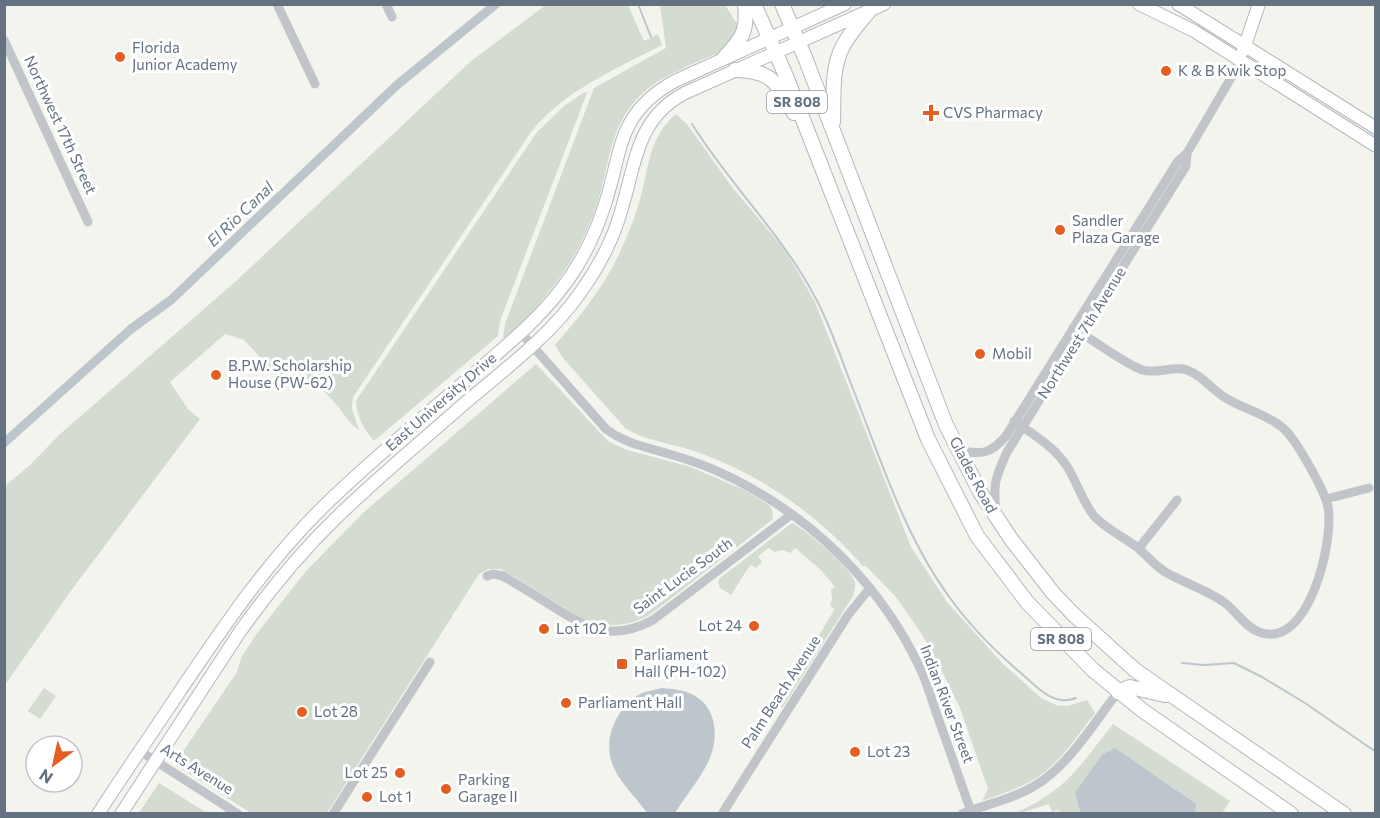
<svg xmlns="http://www.w3.org/2000/svg" width="1380" height="818" font-family="Commissioner,sans-serif">
  <style>
    .green { fill: #d4dbd1 }
    .water { fill: #bcc6cc }
    .lines { fill: none; stroke-linecap: round; stroke-linejoin: round }
    .stream { stroke: #bcc6cc; stroke-width: 2 }
    .canal { stroke: #bcc6cc; stroke-width: 9 }
    .secondary-casing { stroke: #b4b8bc; stroke-width: 14 }
    .primary-casing { stroke: #b4b8bc; stroke-width: 16 }
    .street { stroke: #c1c4c8; stroke-width: 9 }
    .secondary { stroke: #fff; stroke-width: 12 }
    .primary { stroke: #fff; stroke-width: 14 }
    .poi-dot { fill: #e35e20; stroke: #fff; stroke-width: 2 }
    .labels { text-anchor: middle; stroke-width: 6; stroke-linejoin: round; paint-order: stroke }
    .shield { fill: #fff; stroke: #929ca7; stroke-width: 1.5 }
    .shield-label { font-size: 14px; font-weight: bold; fill: #637181 }
    .poi-label { font-size: 15px; fill: #637181; stroke: #fff; text-anchor: start }
    .street-label { font-size: 15px; fill: #637181; stroke: #fff }
    .water-label { font-size: 16px; font-style: italic; fill: #637a85; stroke: #fff }
  </style>
  <rect width="100%" height="100%" fill="#f4f4ef"/>
  <!-- green -->
  <path class="green" d="M546,5H628L644,41L658,34L662,45C616,69 565,90 531,132L353,397L352,409L359,430C351,425 346,417 340,409C329,396 314,378 296,375C290,374 283,376 277,376L244,340L225,334L170,382L188,409L200,419L70,592L5,685V486L30,465L59,435L235,282L471,61Z
    M660,5H725L740,28C735,35 730,45 724,50C718,54 709,57 703,59C676,72 650,81 631,106C609,134 608,171 597,204C580,258 547,299 506,338L503,337L505,324L594,88L666,48Z
    M585,92L587,93L500,321L498,336L374,441C365,431 356,416 356,401L537,132L564,106Z
    M676,114L687,124L732,187L785,250L815,302L911,547L947,602L1002,663L1041,698L1056,705L1068,706L1087,700L1095,713C1078,735 1059,764 1035,779C1018,789 1000,794 982,801L988,789L960,708L939,665L921,633L896,597L866,566H863C819,516 763,476 700,453C676,444 649,442 626,429L563,358L555,345C582,314 608,282 624,243C632,225 639,206 643,187C650,159 652,134 676,114Z
    M536,364L608,441L627,450L691,467L744,490L768,504L772,509L773,519L651,614C629,627 606,628 582,619L501,569H489L479,574L327,813H251L175,765L174,759L186,747L237,672L242,656L258,632L307,570L363,513Z
    M792,523C805,529 852,569 855,582C856,587 854,592 853,596L783,707L774,711L768,705L775,707L835,609L830,606L832,600L831,590L835,587L820,569L795,548L791,553L783,550L774,552L769,548L758,556L762,562L756,568L750,565L731,595L720,588L718,582L720,578Z
    M44,688L56,696L40,719L28,711Z
    M1113,724L1230,801L1222,813H1061L1059,810L1052,812L1049,804L1020,813L1013,814C1065,792 1080,766 1113,724Z
    M159,783L207,813H139Z"/>
  <!-- water -->
  <path class="water" d="M662,688C674,689 688,690 698,698C717,711 718,738 710,758C702,777 686,795 675,813H647C637,798 621,784 614,768C601,741 616,708 640,694C646,691 655,690 662,688Z
    M1115,748L1196,804L1195,813H1081L1075,793L1102,755Z"/>
  <g class="lines">
    <!-- stream -->
    <path class="stream" d="M638,4L651,37
      M692,124C729,184 782,234 815,297C831,326 841,359 853,389C881,460 905,537 950,598C970,626 996,652 1022,674C1037,687 1054,707 1076,698
      M1182,663L1203,665L1234,663L1262,677L1305,703L1376,752"/>
    <!-- canal -->
    <path class="canal" d="M4,443L131,329L171,300L397,85L496,4"/>
    <!-- secondary casing -->
    <g class="secondary-casing">
      <path id="secondary" d="M1139,4L1194,31L1376,146
        M1178,4L1376,128
        M1243,51L1259,4
        M98,814C125,772 153,732 180,691C224,626 267,562 323,507C372,459 425,416 477,371C507,345 538,320 562,288C579,266 593,239 602,213C623,156 613,115 675,81L845,4
        M121,814L239,633C268,592 300,553 336,518C377,478 422,441 465,403C505,369 550,336 580,293C598,268 614,238 622,208C636,162 637,118 685,93L884,4"/>
    </g>
    <!-- primary casing -->
    <g class="primary-casing">
      <path id="primary" d="M754,4L786,76L928,439L977,536L1027,602L1093,670L1142,710L1291,814
        M782,4L806,60L946,425L980,492L1011,539L1053,593L1073,614L1135,670L1344,814
        M724,58C742,39 748,31 745,4
        M735,70C774,71 775,82 794,113
        M833,122C834,98 831,68 843,46C850,33 860,22 869,11
        M1118,692L1130,687L1165,695"/>
    </g>
    <!-- street -->
    <path class="street" d="M277,4L315,84
      M386,4L392,17
      M4,40L88,222
      M521,333L606,429C626,444 646,447 669,454C691,460 712,468 732,478C814,519 881,585 920,668C927,683 932,700 937,715C949,748 960,781 972,814
      M1014,421C1034,435 1055,447 1068,468C1077,483 1083,502 1094,516C1106,529 1124,537 1138,548C1149,557 1156,568 1169,574C1187,584 1209,591 1225,603C1237,612 1245,627 1259,632C1309,651 1334,541 1328,507C1325,491 1298,444 1287,432C1273,416 1242,409 1224,397C1211,388 1198,372 1183,369C1170,367 1155,374 1142,370C1123,363 1092,339 1073,328
      M958,451C982,454 990,455 1006,436L1178,161L1187,153L1235,71L1239,60
      M1326,499L1369,488
      M996,513C993,484 995,478 1007,452L1186,166L1187,153
      M1139,548L1177,500
      M487,576L493,574L503,576C520,586 536,596 552,606C588,629 612,642 653,620L792,514
      M140,751L238,814
      M333,814L430,662
      M722,814L848,615L870,588
      M962,814C986,804 1014,799 1036,785C1069,765 1094,723 1118,692"/>
    <!-- secondary -->
    <use href="#secondary" class="secondary"/>
    <!-- primary -->
    <use href="#primary" class="primary"/>
  </g>
  <!-- markers -->
  <g class="poi-dot">
    <circle cx="120" cy="57" r="6"/>
    <circle cx="1166" cy="71" r="6"/>
    <path d="M928 104h6v6h6v6h-6v6h-6v-6h-6v-6h6z"/>
    <circle cx="1060" cy="230" r="6"/>
    <circle cx="980" cy="354" r="6"/>
    <circle cx="216" cy="375" r="6"/>
    <circle cx="754" cy="626" r="6"/>
    <circle cx="544" cy="629" r="6"/>
    <rect x="616" y="658" width="12" height="12" rx="3"/>
    <circle cx="566" cy="703" r="6"/>
    <circle cx="302" cy="712" r="6"/>
    <circle cx="855" cy="752" r="6"/>
    <circle cx="400" cy="773" r="6"/>
    <circle cx="446" cy="789" r="6"/>
    <circle cx="367" cy="797" r="6"/>
  </g>
  <g class="labels">
    <!-- shield labels -->
    <g class="shield">
      <rect x="767" y="91" width="60" height="22" rx="4.5"/>
      <rect x="1031" y="628" width="60" height="22" rx="4.5"/>
    </g>
    <g class="shield-label">
      <text x="797" y="107">SR 808</text>
      <text x="1061" y="644">SR 808</text>
    </g>
    <!-- poi labels -->
    <g class="poi-label">
      <text x="132" y="53">Florida<tspan x="132" dy="17">Junior Academy</tspan></text>
      <text x="1178" y="76">K &amp; B Kwik Stop</text>
      <text x="943" y="118">CVS Pharmacy</text>
      <text x="1072" y="226">Sandler<tspan x="1072" dy="17">Plaza Garage</tspan></text>
      <text x="992" y="359">Mobil</text>
      <text x="228" y="371">B.P.W. Scholarship<tspan x="228" dy="17">House (PW-62)</tspan></text>
      <text x="742" y="631" text-anchor="end">Lot 24</text>
      <text x="556" y="634">Lot 102</text>
      <text x="634" y="660">Parliament<tspan x="634" dy="17">Hall (PH-102)</tspan></text>
      <text x="578" y="708">Parliament Hall</text>
      <text x="314" y="717">Lot 28</text>
      <text x="867" y="757">Lot 23</text>
      <text x="388" y="778" text-anchor="end">Lot 25</text>
      <text x="458" y="785">Parking<tspan x="458" dy="17">Garage II</tspan></text>
      <text x="379" y="802">Lot 1</text>
    </g>
    <!-- street labels -->
    <g class="street-label">
      <text transform="translate(60 125) rotate(65)" y="5">Northwest 17th Street</text>
      <text transform="translate(1082 333) rotate(-58)" y="5">Northwest 7th Avenue</text>
      <text transform="translate(441 402) rotate(-41)" y="5">East University Drive</text>
      <text transform="translate(973 475) rotate(62)" y="5">Glades Road</text>
      <text transform="translate(683 576) rotate(-36)" y="5">Saint Lucie South</text>
      <text transform="translate(781 692) rotate(-57)" y="5">Palm Beach Avenue</text>
      <text transform="translate(947 704) rotate(69)" y="5">Indian River Street</text>
      <text transform="translate(197 769) rotate(32)" y="5">Arts Avenue</text>
    </g>
    <!-- water labels -->
    <g class="water-label">
      <text transform="translate(240 214) rotate(-44)" y="6">El Rio Canal</text>
    </g>
  </g>
  <!-- border -->
  <rect width="1380" height="818" fill="none" stroke="#637181" stroke-width="12"/>
  <!-- north arrow -->
  <g transform="translate(54 764) rotate(213)"><circle r="28" fill="#ffffff" stroke="#c1c6cd" stroke-width="1.5"/>
  <path d="M0-4.5L10 22L0 15L-10 22Z" fill="#e35e20"/>
  <text y="-9" font-size="16" font-weight="bold" text-anchor="middle" fill="#637181">N</text>
  </g>
</svg>
